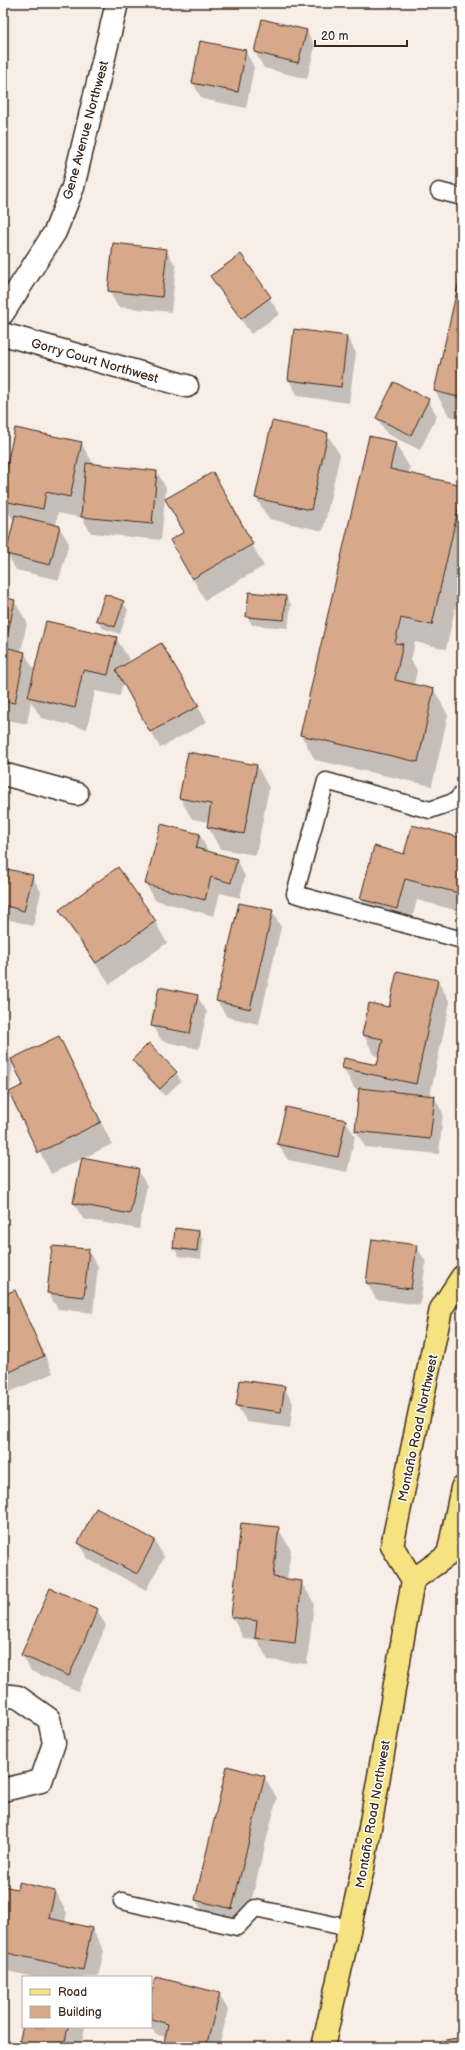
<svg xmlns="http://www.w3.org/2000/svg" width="465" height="2050" font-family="'Balsamiq Sans',sans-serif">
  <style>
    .shadow { fill: #0003 }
    .building { fill: #d7a889; stroke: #3b2a1e }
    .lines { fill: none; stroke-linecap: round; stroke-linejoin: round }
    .service-casing { stroke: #3b2a1e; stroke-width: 19 }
    .minor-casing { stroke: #3b2a1e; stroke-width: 25 }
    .primary-casing { stroke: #3b2a1e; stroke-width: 25 }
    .service { stroke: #fff; stroke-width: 16 }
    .minor { stroke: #fff; stroke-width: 22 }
    .primary { stroke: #f7e281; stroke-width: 22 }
    .labels { text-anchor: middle; stroke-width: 3; stroke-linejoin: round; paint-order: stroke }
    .street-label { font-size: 13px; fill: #3b2a1e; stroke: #fff }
  </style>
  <rect width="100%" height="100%" fill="#f7eee7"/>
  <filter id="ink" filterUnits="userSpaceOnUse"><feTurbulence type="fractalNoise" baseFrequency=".025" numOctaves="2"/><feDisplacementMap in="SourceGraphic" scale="8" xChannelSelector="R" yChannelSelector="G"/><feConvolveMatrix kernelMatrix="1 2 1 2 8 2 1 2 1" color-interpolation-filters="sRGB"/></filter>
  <g filter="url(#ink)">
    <!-- shadow -->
    <path class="shadow" d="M306,30L315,46L307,79L264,68L255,52Z
      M245,51L254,67L246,108L202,99L193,83Z
      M166,250L176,266L171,312L118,307L109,291Z
      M240,255L280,314L251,334L211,276Z
      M462,272V419L449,416L435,391Z
      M347,337L356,353L349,403L298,396L289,380Z
      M428,400L437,416L420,450L387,434L377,418Z
      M327,434L340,455L323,531L269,519L256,498Z
      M81,443L94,465L157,472L166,488L161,540L91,533L82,518L58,513L56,526L59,527L69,543L59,580L16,570L7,554L14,521L3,504V488Z
      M395,443L410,468L408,474L462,486V578L446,649L415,642L411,660L417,670L414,685L434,690L448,715L432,786L315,760L301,735Z
      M212,473L264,566L205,600L171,541L186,533Z
      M286,597L291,605L288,628L252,625L247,616Z
      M3,598L14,601L27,622L21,652H24L35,671L116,638L129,659L127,665L161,644L207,722L160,748L123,682L120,696L95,691L87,729L41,718L31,701L27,724L3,719Z
      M123,602L128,610L120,634L102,628L97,620Z
      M257,766L269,788L256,855L220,849L208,827L209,822L192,819L180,798Z
      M161,825L200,835L209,853L236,860L245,876L240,898L220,893L214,916L155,900L146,884Z
      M462,839V912L417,900L409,930L373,920L361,899L405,855Z
      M3,869L32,876L41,892L33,926L3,918Z
      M118,869L155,922L167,943L110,984L72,931L60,910Z
      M272,911L281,927L259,1024L227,1017L217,1001Z
      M438,981L450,1002L430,1096L434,1097L443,1113L439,1154L365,1147L356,1131L360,1091L355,1089L343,1068L378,1066L380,1057L375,1056L363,1034L390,1008Z
      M197,996L207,1012L199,1049L162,1041L152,1025Z
      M58,1037L112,1144L51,1174L10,1093L25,1086L13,1061L7,1116H3V1048L11,1061Z
      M133,1060L176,1072L181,1081L165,1096L138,1068Z
      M346,1121L355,1137L347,1172L288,1160L278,1144Z
      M138,1170L147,1186L139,1229L83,1219L74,1203Z
      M198,1232L203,1240L201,1259L179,1256L174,1248Z
      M416,1246L426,1262L420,1305L376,1299L367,1283Z
      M88,1250L98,1266L93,1313L58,1309L48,1293Z
      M14,1291L23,1307L53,1373L10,1392L3,1380V1296Z
      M241,1381L284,1387L293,1403L290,1428L247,1422L237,1406Z
      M96,1510L155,1541L164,1557L146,1590L88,1559L79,1543Z
      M242,1524L278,1528L291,1550L287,1580L301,1582L314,1603L307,1664L268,1660L257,1640L244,1639L232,1617Z
      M50,1589L97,1610L106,1626L78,1691L31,1671L22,1655Z
      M264,1776L277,1798L244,1930L208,1921L196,1900Z
      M3,1887L18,1890L55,1892L67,1913L65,1923L92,1929L104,1951L98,1977H33L3,1970Z
      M219,1994L228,2010L219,2047H164L166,2037L155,2034L151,2026V1999Z
      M24,2027H85L81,2047H19Z"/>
    <!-- building -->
    <path class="building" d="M262,19L307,30L298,63L254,52Z
      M200,41L246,50L238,92L192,83Z
      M113,243L167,249L162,297L108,291Z
      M241,254L271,297L241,319L210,276Z
      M462,268V398L434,391Z
      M294,329L347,336L341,387L288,380Z
      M394,382L429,399L411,435L376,418Z
      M272,421L328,433L311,510L255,498Z
      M15,428L82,442L70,497L46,492L43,509L3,501V483Z
      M369,436L396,442L390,469L462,485V492L432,625L401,618L395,643L403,644L395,680L434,689L418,762L300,735Z
      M86,463L157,471L152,524L81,517Z
      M213,472L253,544L192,579L170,540L184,532L165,499Z
      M15,515L60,526L50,565L6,554Z
      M249,592L286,596L284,620L246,617Z
      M105,594L124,601L115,627L96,620Z
      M3,597L15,600L5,647L25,652L15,703L3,701Z
      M46,621L117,637L108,675L83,670L75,708L28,697Z
      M161,643L199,706L150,732L116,670Z
      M188,752L257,765L244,834L207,827L211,804L179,798Z
      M161,824L200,834L196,848L237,859L231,883L211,877L205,900L145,884Z
      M412,825L462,838V894L405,879L397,909L360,899L374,846L404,854Z
      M118,867L156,921L96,963L59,910Z
      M3,868L33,875L24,911L3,905Z
      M239,903L273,910L250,1009L216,1001Z
      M397,971L438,980L416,1084L342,1068L344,1058L377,1065L383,1039L362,1035L369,1003L389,1007Z
      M159,987L198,995L190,1033L151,1026Z
      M59,1036L101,1122L38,1153L9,1092L23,1085L11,1059Z
      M149,1043L177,1072L160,1089L132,1060Z
      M359,1088L435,1096L430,1139L355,1131Z
      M286,1107L346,1120L338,1157L277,1144Z
      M82,1158L139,1169L130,1214L73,1203Z
      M175,1228L199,1231L197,1251L173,1248Z
      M372,1239L417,1245L411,1289L366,1283Z
      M52,1246L89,1249L84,1297L47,1293Z
      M15,1290L44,1356L3,1375V1295Z
      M240,1380L285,1386L281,1412L236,1406Z
      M96,1508L155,1540L137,1574L78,1543Z
      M241,1523L279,1527L273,1577L302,1581L295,1643L255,1638L257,1621L231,1617Z
      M50,1588L98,1609L69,1676L21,1655Z
      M227,1766L265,1776L232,1909L195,1900Z
      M19,1882L55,1891L49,1918L92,1928L83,1970L3,1952V1886L17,1889Z
      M156,1977L220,1993L206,2047H163L168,2024L151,2019V1995Z
      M23,2026V2027H68L64,2047H18Z
      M462,2037V2047H443L442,2041Z"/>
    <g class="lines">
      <!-- service casing -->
      <g class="service-casing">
        <path id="service" d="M439,191L462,197
          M462,793L456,801L430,810L326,781L295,894L462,940
          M122,1901L237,1927L255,1908L349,1928"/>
      </g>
      <!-- minor casing -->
      <g class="minor-casing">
        <path id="minor" d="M3,313L55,232L73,187L117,3
          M3,334L187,386
          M3,774L77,794
          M3,1695L18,1697L49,1719L54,1743L41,1781L3,1790"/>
      </g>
      <!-- primary casing -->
      <g class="primary-casing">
        <path id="primary" d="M413,1580L448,1555L462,1488
          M323,2047L363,1868L413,1580L392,1546L441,1309L462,1277"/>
      </g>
      <!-- service -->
      <use href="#service" class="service"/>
      <!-- minor -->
      <use href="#minor" class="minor"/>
      <!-- primary -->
      <use href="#primary" class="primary"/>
    </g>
  </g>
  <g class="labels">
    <!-- street labels -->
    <g class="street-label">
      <text transform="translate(85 130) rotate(-75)" y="5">Gene Avenue Northwest</text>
      <text transform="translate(95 360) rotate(16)" y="5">Gorry Court Northwest</text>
      <text transform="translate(417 1428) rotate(-78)" y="5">Montaño Road Northwest</text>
      <text transform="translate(372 1814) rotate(-80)" y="5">Montaño Road Northwest</text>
    </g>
  </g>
  <!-- margin -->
  <rect width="465" height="2050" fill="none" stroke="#fff" stroke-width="16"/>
  <rect x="8" y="8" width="449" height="2034" fill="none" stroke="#3b2a1e" stroke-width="1.5" filter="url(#ink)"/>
  <!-- legend -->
  <rect x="22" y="1976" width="130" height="52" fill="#ffffff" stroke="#b1aaa5"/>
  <rect x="30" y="1989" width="20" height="6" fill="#f7e281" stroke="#b1aaa5"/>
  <text x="58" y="1996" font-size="12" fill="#3b2a1e">Road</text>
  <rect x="30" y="2006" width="20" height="12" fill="#d7a889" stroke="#b1aaa5"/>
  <text x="58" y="2016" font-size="12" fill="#3b2a1e">Building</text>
  <!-- scale -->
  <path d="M315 40v6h92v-6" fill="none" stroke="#3b2a1e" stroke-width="2"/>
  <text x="321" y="40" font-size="12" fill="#3b2a1e" stroke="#ffffff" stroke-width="3" paint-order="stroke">20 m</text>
</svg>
